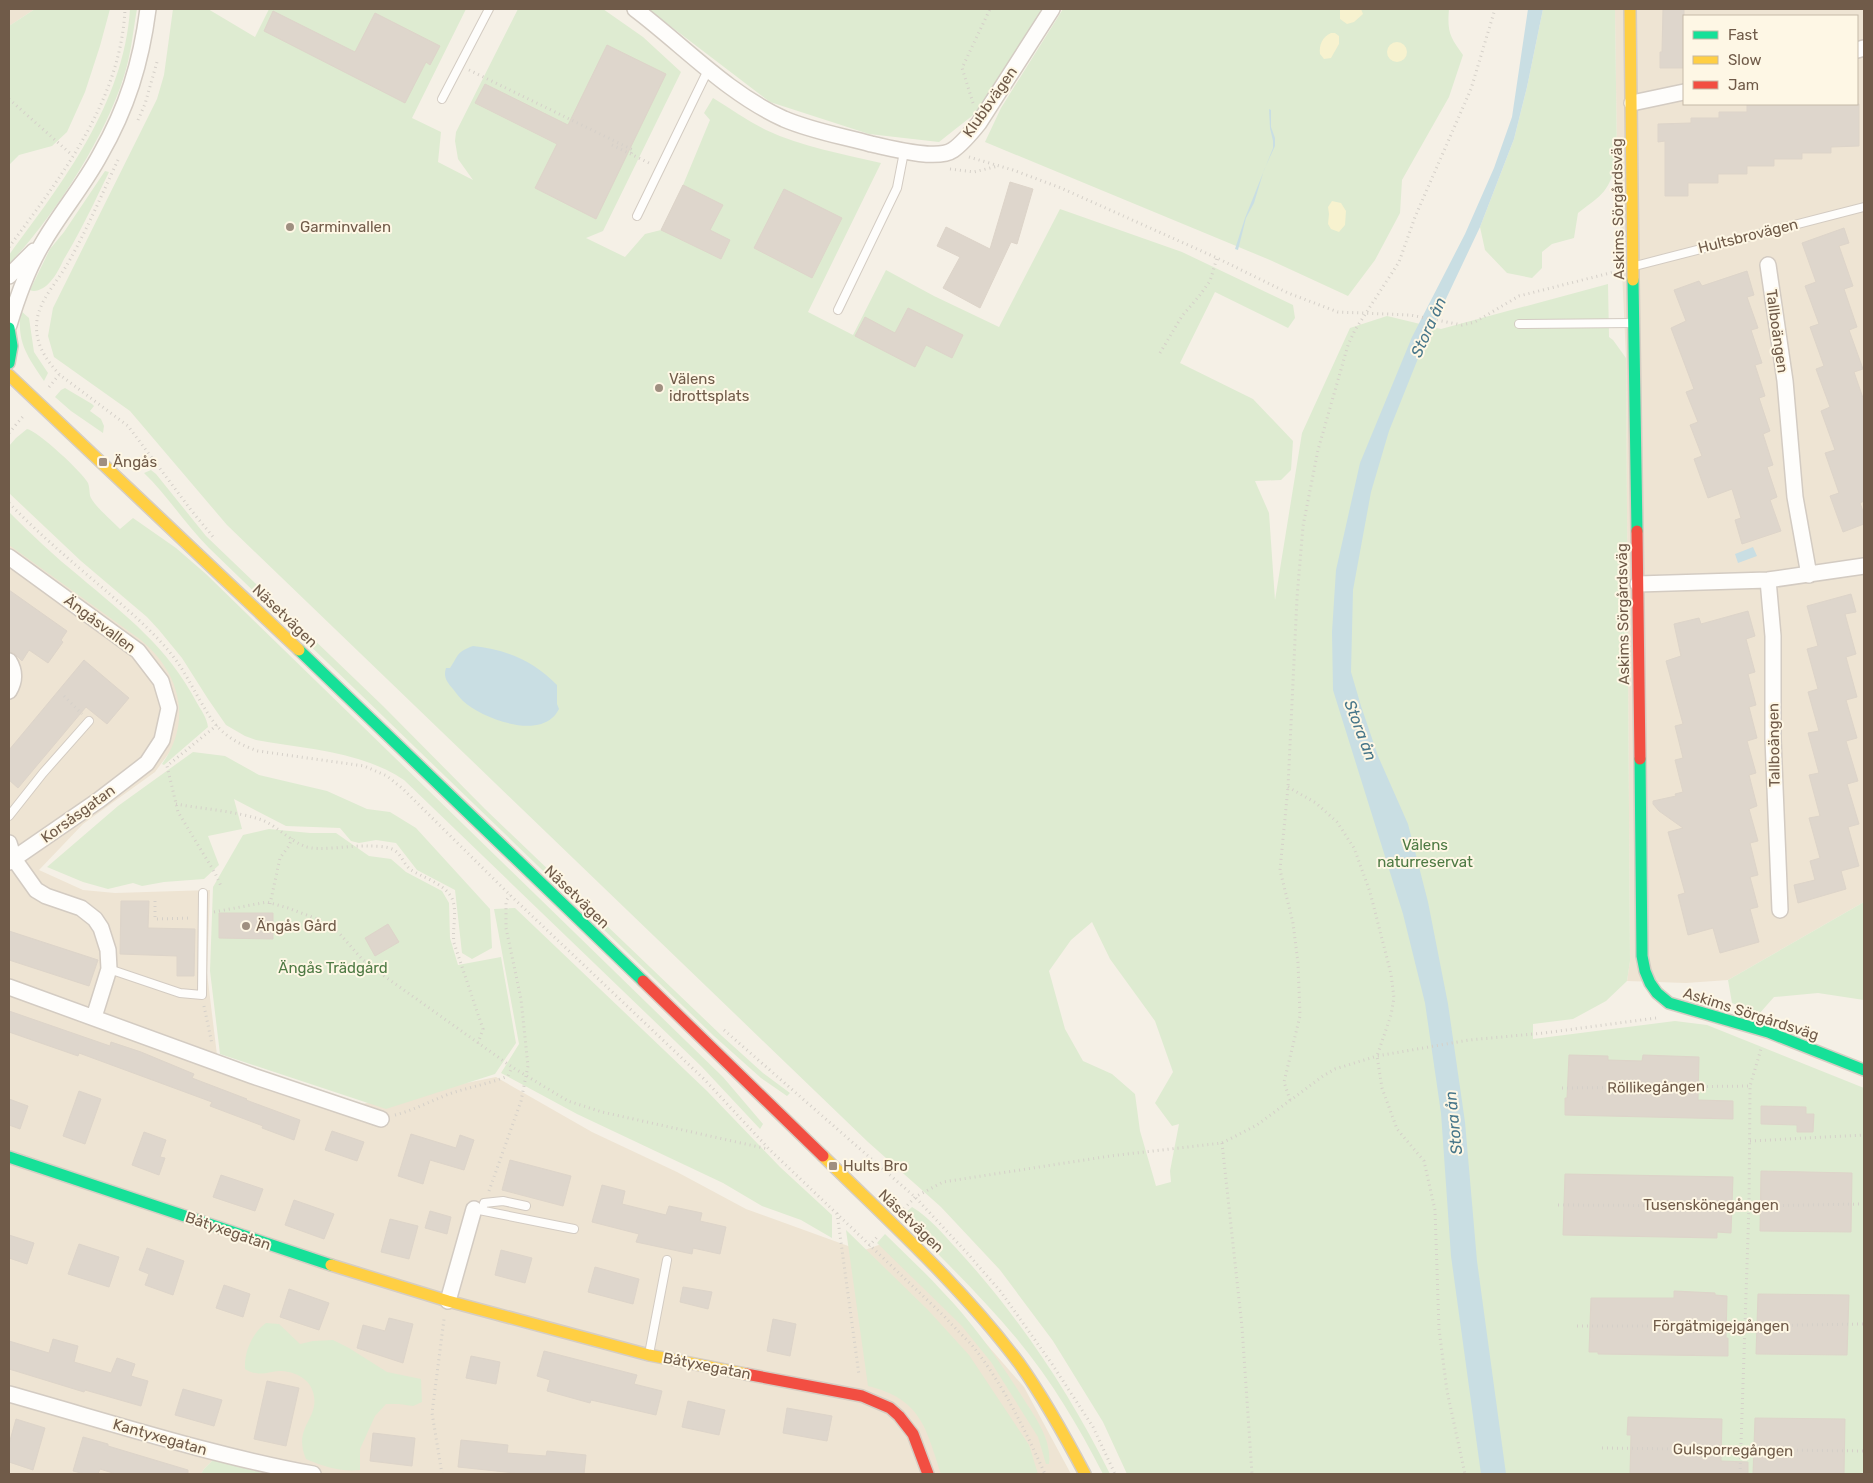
<svg xmlns="http://www.w3.org/2000/svg" width="1873" height="1483" font-family="Rubik,sans-serif">
  <style>
    .residential { fill: #eee4d3; fill-rule: evenodd }
    .green { fill: #deebd1; fill-rule: evenodd }
    .sand { fill: #f7f2cf }
    .water { fill: #c9dee3 }
    .building { fill: #ded6cc; stroke: #ddd4c9 }
    .lines { fill: none; stroke-linecap: round; stroke-linejoin: round }
    .lane-casing { stroke: #d3cbc2; stroke-width: 10 }
    .street-casing { stroke: #d3cbc2; stroke-width: 18 }
    .fast-casing { stroke: #d5cdc3; stroke-width: 14 }
    .slow-casing { stroke: #d5cdc3; stroke-width: 14 }
    .jam-casing { stroke: #d5cdc3; stroke-width: 14 }
    .path { stroke: #d5d0c9; stroke-width: 3; stroke-dasharray: 1 4; stroke-linecap: butt }
    .lane { stroke: #fefdfb; stroke-width: 8 }
    .street { stroke: #fefdfb; stroke-width: 15 }
    .fast { stroke: #16e098; stroke-width: 11 }
    .slow { stroke: #ffcf43; stroke-width: 11 }
    .jam { stroke: #f24e42; stroke-width: 11 }
    .poi-dot { fill: #9f8f80; stroke: #fef7e5; stroke-width: 2 }
    .labels { text-anchor: middle; stroke-width: 4; stroke-linejoin: round; paint-order: stroke }
    .street-label { font-size: 15px; fill: #705b49; stroke: #fef7e5 }
    .poi-label { font-size: 15px; fill: #705b49; stroke: #fef7e5; text-anchor: start }
    .park-label { font-size: 15px; fill: #4e7a44; stroke: #fef7e5 }
    .water-label { font-size: 16px; font-style: italic; fill: #477689; stroke: #fef7e5 }
  </style>
  <rect width="100%" height="100%" fill="#f5f0e6"/>
  <!-- residential -->
  <path class="residential" d="M9,9H35L9,26Z
    M1615,9H1864V902L1728,980L1686,983L1627,981L1630,961L1626,358L1617,160ZM1684,16H1857V104H1684Z
    M9,539L135,629L173,671L188,715L180,738L155,772L83,824L39,870L83,890L115,893L210,890L207,973L217,1055L362,1104L496,1077L592,1132L677,1172L746,1209L862,1251L887,1242L955,1308L1024,1387L1071,1474H267L213,1460L204,1469L201,1474H9Z"/>
  <!-- green -->
  <path class="green" d="M35,9H110L100,46L85,92L67,132L52,146L19,155L9,165V26Z
    M130,9H137C133,31 131,55 124,76C105,138 53,218 9,264V255C63,182 124,103 130,9Z
    M173,9H208L255,37L269,9H466L412,118L441,132L438,162L473,180L458,159L455,141L456,132L518,9H603L643,37L681,72L603,231L586,238L625,257L645,234L661,230L683,185L710,120L704,113L713,98C731,109 748,121 766,130C802,147 843,154 881,163L808,312L853,335L886,270L934,296L999,327L1060,209L1182,252L1293,305L1295,318L1288,328L1215,292L1180,363L1253,399L1293,441L1291,470L1281,480L1255,481L1269,513L1275,600L1302,433L1350,328L1387,316L1441,329L1608,284L1609,337L1613,340L1626,358L1630,961L1627,981L1606,1001L1573,1019L1533,1024V1039L1675,1021L1707,1025L1864,1088V1474H1127L1103,1422L1053,1341L1000,1270L941,1207L868,1142L227,525L130,411L54,357L48,336L53,308L157,99L164,75ZM1092,922L1110,959L1155,1021L1173,1072L1155,1103L1172,1126L1179,1124L1170,1171L1171,1182L1156,1186L1140,1131L1135,1094L1112,1074L1083,1061L1065,1029L1049,971L1071,940Z
    M648,9H1044L977,112L939,142L869,134L770,102Z
    M1063,9H1449C1447,32 1450,37 1463,55L1449,97L1402,180L1400,213L1375,260L1348,296L1270,260L985,142L1001,108Z
    M1543,9H1615L1617,160C1608,193 1604,193 1578,213L1574,238L1552,244L1542,252V268L1532,278L1507,273L1485,250L1480,227L1514,139L1527,87Z
    M105,171L109,172C95,201 81,231 64,259C60,267 56,276 50,282C45,288 36,293 30,290L50,249L64,232Z
    M21,311L29,318L34,352L48,373L44,381C28,357 16,342 21,311Z
    M65,388L92,404L94,406L90,411L101,419L104,426L103,433L71,411L55,397L61,390Z
    M27,429C38,431 82,472 88,483C90,488 89,494 91,498C95,506 113,522 120,529L133,518L176,548L206,574L723,1077L763,1124L760,1129L702,1067L404,780C361,751 306,749 256,740L245,736L226,725L208,699L182,658L159,630L147,617L81,561L9,493V446L16,438Z
    M151,470L156,474L206,536L383,706L485,809L722,1036L763,1073L790,1093L787,1096L761,1078L714,1036L209,548C185,524 168,496 144,473Z
    M9,512C31,534 54,556 79,576C126,616 167,646 197,703C201,710 207,718 208,727L164,765L162,764C193,720 180,673 141,640L9,545Z
    M193,752L225,756L259,775L327,791L367,809L390,812L416,828L490,909L492,948L472,959L462,953L455,890L417,870L396,843L376,840L359,843L351,841L340,828L286,826L234,799L242,829L208,836L219,865L204,879L164,882L142,886L133,883L108,889L83,882L47,867L118,806Z
    M269,829L310,833H336L369,856L391,859L406,872L442,891L449,903L450,938L458,965L501,957L516,1043L495,1074L386,1109L220,1054L210,971L213,887L243,835Z
    M1864,902V1000L1818,993L1774,997L1759,1014L1732,1003L1728,980Z
    M515,908L707,1091L780,1167L832,1215V1238L801,1220L762,1206L723,1183L577,1114L501,1073L519,1044L494,909Z
    M912,1207C929,1217 943,1234 956,1248C1018,1315 1070,1393 1110,1474H1103C1079,1427 1051,1380 1017,1339C981,1296 940,1256 901,1217Z
    M846,1230L928,1310L969,1355L1029,1445L1038,1474H941C926,1428 921,1399 868,1386Z
    M885,1234C904,1253 924,1271 942,1291C973,1323 999,1360 1023,1398C1035,1417 1052,1439 1049,1464H1046L1038,1437L991,1362L961,1325L877,1243Z
    M266,1323L279,1324L300,1344L313,1341L333,1340L349,1348L387,1372L421,1379L422,1402L413,1406L399,1404H386L375,1416L360,1449V1470C340,1472 325,1467 306,1459C292,1426 321,1419 313,1392C309,1378 294,1371 279,1371C272,1371 264,1375 256,1373C252,1373 248,1371 245,1369C244,1352 252,1333 266,1323Z
    M213,1460L266,1474H267H201L204,1469Z"/>
  <!-- sand -->
  <path class="sand" d="M1340,9H1361L1363,14L1354,22L1347,24L1340,19Z
    M1331,33H1335L1339,36V44L1331,58L1324,59L1320,54C1319,45 1322,37 1331,33Z
    M1387 52a10 10 0 1 1 20 0a10 10 0 1 1-20 0Z
    M1332,201L1341,203L1346,211L1345,225L1339,232L1331,229L1328,224L1329,214L1328,207Z"/>
  <!-- water -->
  <path class="water" d="M1528,9H1543L1527,87L1514,139L1480,227L1419,356L1389,431L1371,492L1353,590L1351,672L1361,706L1378,756L1408,824L1428,902L1448,1004L1465,1122L1477,1261L1506,1474H1481L1451,1256L1441,1113L1425,1003L1403,914L1333,690L1332,632L1336,570L1360,463L1412,337L1465,234L1494,168L1512,117Z
    M1269,109L1271,110V127L1275,138V146L1264,170L1254,203L1246,218L1238,250L1235,249L1245,218L1273,148V141L1270,128Z
    M1753,547L1757,556L1738,563L1735,554Z
    M473,646C505,649 534,661 557,685V704L559,709C557,712 555,716 552,718C531,737 480,717 463,701C459,697 456,693 453,689C447,682 443,677 446,668H450C459,655 456,652 473,646Z"/>
  <!-- building -->
  <path class="building" d="M1663,9H1684V68H1660V52H1662Z
    M273,11L355,52L375,13L440,46L430,65L426,62L405,103L264,31Z
    M607,45L666,74L596,219L535,188L557,144L475,103L485,84L568,125Z
    M1747,104H1859V146L1831,147V153H1802V159H1774V166H1747V174H1718V183H1688V196H1665V141L1658,142V124L1691,123V118H1719V112H1747Z
    M1010,182L1033,189L1017,244L1011,242L980,308L943,288L960,257L937,246L946,227L990,249Z
    M683,185L723,205L710,230L730,240L721,259L661,230Z
    M784,189L842,218L812,278L754,248Z
    M1844,228L1849,243L1839,246L1853,286L1844,289L1857,327L1849,330L1863,369L1854,372L1864,401V501L1860,503L1864,514V524L1843,532L1830,496L1839,493L1825,453L1835,450L1821,411L1830,407L1816,369L1824,366L1810,327L1819,324L1805,286L1816,282L1802,243Z
    M1747,271L1754,295L1747,297L1758,328L1751,330L1762,363L1755,365L1765,396L1759,398L1770,431L1763,434L1773,465L1767,467L1777,497L1770,500L1781,531L1742,544L1735,520L1741,518L1732,489L1708,498L1694,459L1702,456L1690,425L1698,422L1686,392L1694,389L1671,328L1686,321L1674,290L1699,281L1702,286Z
    M908,308L963,335L952,358L926,345L915,367L855,336L865,317L895,333Z
    M9,590L67,631L61,640L63,642L48,663L29,650L22,661L14,653L9,652Z
    M1851,594L1856,612L1845,614L1856,654L1846,657L1857,697L1846,700L1857,738L1846,741L1858,781L1847,784L1859,824L1848,827L1859,866L1841,871L1846,889L1798,903L1794,885L1815,880L1810,861L1820,858L1809,818L1820,816L1809,775L1819,773L1808,733L1819,731L1808,692L1818,689L1807,649L1818,646L1807,606Z
    M1748,611L1755,636L1746,639L1755,672L1748,674L1756,705L1749,707L1757,738L1747,741L1756,773L1749,775L1757,806L1749,809L1758,841L1750,843L1758,875L1750,877L1758,907L1750,909L1759,942L1720,953L1713,928L1688,935L1678,895L1685,893L1668,832L1683,828L1659,811L1653,804V801L1676,796L1675,794L1683,792L1675,760L1683,758L1675,726L1683,724L1666,661L1681,656L1674,624L1699,618L1701,624Z
    M84,660L129,698L107,724L86,707L18,788L9,780V750Z
    M121,901H149L148,928L195,929L194,976H177V956L120,954Z
    M219,913H273V939L219,938Z
    M388,924L399,942L375,956L365,938Z
    M9,931L98,960L89,986L9,960Z
    M9,1011L110,1046L111,1042L141,1052L194,1074L192,1078L247,1099L246,1100L300,1120L294,1140L262,1128L263,1126L210,1106L212,1102L79,1053L78,1056L9,1032Z
    M1569,1055L1608,1056V1060L1642,1061L1643,1055L1699,1057L1698,1100L1733,1101V1119L1565,1115V1098H1567Z
    M79,1091L101,1099L85,1144L63,1136Z
    M9,1099L28,1106L20,1129L9,1125Z
    M1761,1106L1806,1107V1114H1814L1813,1132H1797V1125L1761,1124Z
    M332,1131L364,1142L357,1161L325,1150Z
    M144,1132L166,1140L160,1157L165,1158L159,1175L132,1165Z
    M411,1134L456,1148L460,1135L474,1140L464,1170L430,1160L423,1184L398,1176Z
    M510,1160L571,1176L563,1206L502,1190Z
    M1761,1171L1852,1173L1851,1232L1760,1231Z
    M1565,1174L1733,1177L1731,1233L1717,1232V1238L1563,1235Z
    M221,1175L263,1189L255,1211L213,1197Z
    M602,1185L625,1191L622,1204L666,1215L669,1206L702,1213L700,1221L726,1227L720,1254L693,1248L692,1254L636,1242L639,1234L592,1222Z
    M294,1200L334,1214L324,1239L285,1225Z
    M430,1211L451,1217L447,1234L425,1228Z
    M390,1219L418,1226L409,1259L381,1252Z
    M9,1235L34,1243L27,1264L9,1258Z
    M79,1244L119,1257L109,1287L68,1274Z
    M147,1248L184,1261L173,1295L145,1285L149,1274L139,1270Z
    M501,1250L532,1258L525,1283L495,1275Z
    M595,1267L639,1279L633,1304L588,1292Z
    M224,1285L250,1294L243,1317L216,1308Z
    M683,1287L712,1292L708,1309L680,1302Z
    M289,1289L329,1303L319,1330L280,1317Z
    M1674,1291L1715,1293V1295L1727,1296L1726,1338H1728V1356L1598,1354V1352H1589L1591,1298H1674Z
    M1758,1294L1849,1295L1847,1355L1756,1354Z
    M389,1318L413,1324L403,1363L357,1348L363,1325L385,1331Z
    M773,1319L796,1324L790,1356L767,1351Z
    M53,1339L78,1346L74,1362L111,1373L117,1358L135,1364L131,1376L148,1381L141,1406L85,1390L84,1392L9,1369V1341L49,1353Z
    M544,1351L637,1375L634,1384L662,1391L656,1415L591,1400L590,1403L547,1391L550,1380L537,1376Z
    M471,1356L500,1362L496,1384L466,1378Z
    M267,1381L299,1388L286,1446L254,1439Z
    M183,1389L222,1400L214,1426L175,1415Z
    M688,1401L725,1410L719,1435L682,1427Z
    M787,1408L832,1416L827,1441L783,1433Z
    M1628,1417L1722,1419L1721,1461L1748,1462V1474H1630L1631,1435H1627Z
    M1755,1418L1845,1419L1844,1474H1753Z
    M16,1419L45,1428L33,1470L9,1462V1444Z
    M373,1433L415,1438L412,1466L370,1461Z
    M83,1437L108,1444V1446L188,1470V1474H116L100,1469L98,1474H85L73,1471Z
    M461,1440L508,1445L507,1453L546,1456L547,1451L586,1455L584,1474H514L515,1473L458,1467Z"/>
  <g class="lines">
    <!-- lane casing -->
    <g class="lane-casing">
      <path id="lane" d="M442,99L489,9
        M637,216L708,70
        M1635,266L1864,207
        M838,310L897,188L904,152
        M1519,324L1633,323
        M9,816L43,773L89,721
        M109,969L180,993L202,995L203,893
        M474,1209L574,1229
        M482,1210L484,1203L503,1201L526,1206
        M649,1354L667,1260"/>
    </g>
    <!-- street casing -->
    <g class="street-casing">
      <path id="street" d="M635,9C684,46 727,93 784,119C812,131 842,136 871,144C890,148 937,161 953,150C963,143 971,133 979,123L1052,9
        M1857,50L1864,48
        M1632,103L1684,92
        M1768,265L1785,381L1795,497L1809,575
        M9,276L34,251
        M9,325C18,295 28,267 44,241C61,212 84,185 100,155C127,108 141,63 148,9
        M9,557L138,651L161,681L169,708L162,740L147,763L99,800L9,862
        M1768,580L1773,636V739L1780,910
        M1638,584L1768,580L1864,566
        M9,661C15,671 15,681 9,691
        M9,843L14,859L36,890L46,896L81,908L95,919L101,928L108,950L109,969L94,1017
        M9,987L253,1076L381,1119
        M448,1301L474,1209
        M9,1394C109,1422 210,1455 313,1474"/>
    </g>
    <!-- fast casing -->
    <g class="fast-casing">
      <path id="fast" d="M1633,280L1637,531
        M9,328L12,346L9,363
        M299,650L643,981
        M1640,759L1642,956L1645,971L1650,983L1657,993L1669,1003L1768,1032L1864,1070
        M9,1157L331,1265"/>
    </g>
    <!-- slow casing -->
    <g class="slow-casing">
      <path id="slow" d="M1630,9L1633,280
        M9,375L299,650
        M823,1156C891,1223 962,1287 1019,1363C1044,1398 1065,1436 1085,1474
        M331,1265L448,1301L649,1355L746,1374"/>
    </g>
    <!-- jam casing -->
    <g class="jam-casing">
      <path id="jam" d="M1637,531L1640,759
        M643,981L823,1156
        M746,1374L862,1396L890,1408L899,1416L913,1434L928,1474"/>
    </g>
    <!-- path -->
    <path class="path" d="M469,70L633,150L631,154
      M9,99L72,155
      M973,103L962,68L990,9
      M138,120L145,104L157,62
      M612,145L649,163
      M969,157L1013,170L1061,188L1217,258L1288,293L1338,312L1410,315L1462,325L1475,322L1519,296L1614,272
      M118,160C102,194 87,230 68,263C58,281 40,299 37,320C34,342 45,359 60,375L128,426L191,510L214,538
      M950,169L974,172L998,166
      M9,247C61,177 121,100 125,9
      M1160,353L1182,316L1200,295L1210,281L1217,258
      M49,387L59,375
      M9,433L25,414
      M9,503C39,534 72,562 105,590C131,613 158,635 178,663C191,682 203,709 216,725C227,738 243,746 258,751L364,766L387,776L403,789L510,895L705,1080L769,1149L944,1316C953,1326 962,1335 971,1344C1002,1382 1025,1430 1045,1474
      M64,696L82,714
      M217,725L167,766L178,812L215,873L221,886
      M1288,787L1316,803L1337,822L1354,848L1370,892L1391,974L1394,998L1391,1015L1377,1056L1382,1088L1397,1129L1424,1161L1435,1210L1439,1329L1447,1391L1465,1474
      M176,804C203,809 236,811 262,820C277,826 289,840 304,846C318,852 352,845 368,846C376,846 387,846 394,850C402,855 404,865 411,870C424,878 448,885 453,901C457,915 452,929 454,943L483,1029L478,1043
      M155,901V919L192,918
      M270,904L280,858L289,846L292,838
      M214,912L267,902L288,908L320,920L330,926L340,934L362,959L380,973L512,1067L568,1101L602,1112L768,1149
      M204,1006L212,1044
      M724,1030L915,1197L968,1254L1001,1292L1052,1364L1093,1427L1115,1474
      M1562,1088L1750,1086
      M1290,1100L1284,1082L1300,1016L1298,963L1293,923L1280,870L1288,787L1297,598L1303,526L1318,450L1348,345L1355,330L1399,262L1415,217L1471,89L1495,9
      M395,1115C414,1110 431,1101 449,1094C469,1087 489,1084 508,1076L512,1067
      M1750,1141L1864,1135
      M1222,1143L1242,1327L1252,1474
      M489,1191L521,1101L528,1066L521,999L506,928V901L510,895
      M1558,1205L1749,1206L1864,1204
      M904,1209L915,1197L943,1182L1110,1156L1222,1143L1257,1125L1323,1076L1335,1069L1377,1056L1469,1040L1544,1033L1656,1018
      M837,1213L859,1375
      M869,1246L879,1235
      M1577,1326H1744L1864,1324
      M1602,1448L1864,1451
      M442,1474L432,1413L444,1319
      M1740,1474L1749,1206L1750,1086L1761,1049"/>
    <!-- lane -->
    <use href="#lane" class="lane"/>
    <!-- street -->
    <use href="#street" class="street"/>
    <!-- fast -->
    <use href="#fast" class="fast"/>
    <!-- slow -->
    <use href="#slow" class="slow"/>
    <!-- jam -->
    <use href="#jam" class="jam"/>
  </g>
  <!-- markers -->
  <g class="poi-dot">
    <circle cx="290" cy="227" r="5"/>
    <circle cx="659" cy="388" r="5"/>
    <rect x="98" y="457" width="10" height="10" rx="2.5"/>
    <circle cx="246" cy="926" r="5"/>
    <rect x="828" y="1161" width="10" height="10" rx="2.5"/>
  </g>
  <g class="labels">
    <!-- street labels -->
    <g class="street-label">
      <text transform="translate(990 102) rotate(-55)" y="5">Klubbvägen</text>
      <text transform="translate(1618 209) rotate(-91)" y="5">Askims Sörgårdsväg</text>
      <text transform="translate(1748 236) rotate(-14)" y="5">Hultsbrovägen</text>
      <text transform="translate(1777 331) rotate(82)" y="5">Tallboängen</text>
      <text transform="translate(1623 614) rotate(-91)" y="5">Askims Sörgårdsväg</text>
      <text transform="translate(285 616) rotate(44)" y="5">Näsetvägen</text>
      <text transform="translate(100 624) rotate(37)" y="5">Ängåsvallen</text>
      <text transform="translate(1774 745) rotate(-91)" y="5">Tallboängen</text>
      <text transform="translate(78 814) rotate(-36)" y="5">Korsåsgatan</text>
      <text transform="translate(577 897) rotate(44)" y="5">Näsetvägen</text>
      <text transform="translate(1751 1014) rotate(18)" y="5">Askims Sörgårdsväg</text>
      <text transform="translate(1656 1087) rotate(-1)" y="5">Röllikegången</text>
      <text x="1711" y="1210">Tusenskönegången</text>
      <text transform="translate(911 1221) rotate(44)" y="5">Näsetvägen</text>
      <text transform="translate(228 1231) rotate(19)" y="5">Båtyxegatan</text>
      <text x="1721" y="1331">Förgätmigejgången</text>
      <text transform="translate(707 1366) rotate(11)" y="5">Båtyxegatan</text>
      <text transform="translate(160 1437) rotate(16)" y="5">Kantyxegatan</text>
      <text transform="translate(1733 1450) rotate(1)" y="5">Gulsporregången</text>
    </g>
    <!-- poi labels -->
    <g class="poi-label">
      <text x="300" y="232">Garminvallen</text>
      <text x="669" y="384">Välens<tspan x="669" dy="17">idrottsplats</tspan></text>
      <text x="113" y="467">Ängås</text>
      <text x="256" y="931">Ängås Gård</text>
      <text x="843" y="1171">Hults Bro</text>
    </g>
    <!-- park labels -->
    <g class="park-label">
      <text x="1425" y="850">Välens<tspan x="1425" dy="17">naturreservat</tspan></text>
      <text x="333" y="973">Ängås Trädgård</text>
    </g>
    <!-- water labels -->
    <g class="water-label">
      <text transform="translate(1428 327) rotate(-66)" y="6">Stora ån</text>
      <text transform="translate(1361 730) rotate(69)" y="6">Stora ån</text>
      <text transform="translate(1453 1123) rotate(-96)" y="6">Stora ån</text>
    </g>
  </g>
  <!-- border -->
  <rect width="1873" height="1483" fill="none" stroke="#705b49" stroke-width="20"/>
  <!-- legend -->
  <rect x="1683" y="15" width="175" height="90" fill="#fef7e5" stroke="#c5b9a7"/>
  <rect x="1693" y="31" width="25" height="8" fill="#16e098" stroke="#c5b9a7"/>
  <text x="1728" y="40" font-size="15" fill="#705b49">Fast</text>
  <rect x="1693" y="56" width="25" height="8" fill="#ffcf43" stroke="#c5b9a7"/>
  <text x="1728" y="65" font-size="15" fill="#705b49">Slow</text>
  <rect x="1693" y="81" width="25" height="8" fill="#f24e42" stroke="#c5b9a7"/>
  <text x="1728" y="90" font-size="15" fill="#705b49">Jam</text>
</svg>
